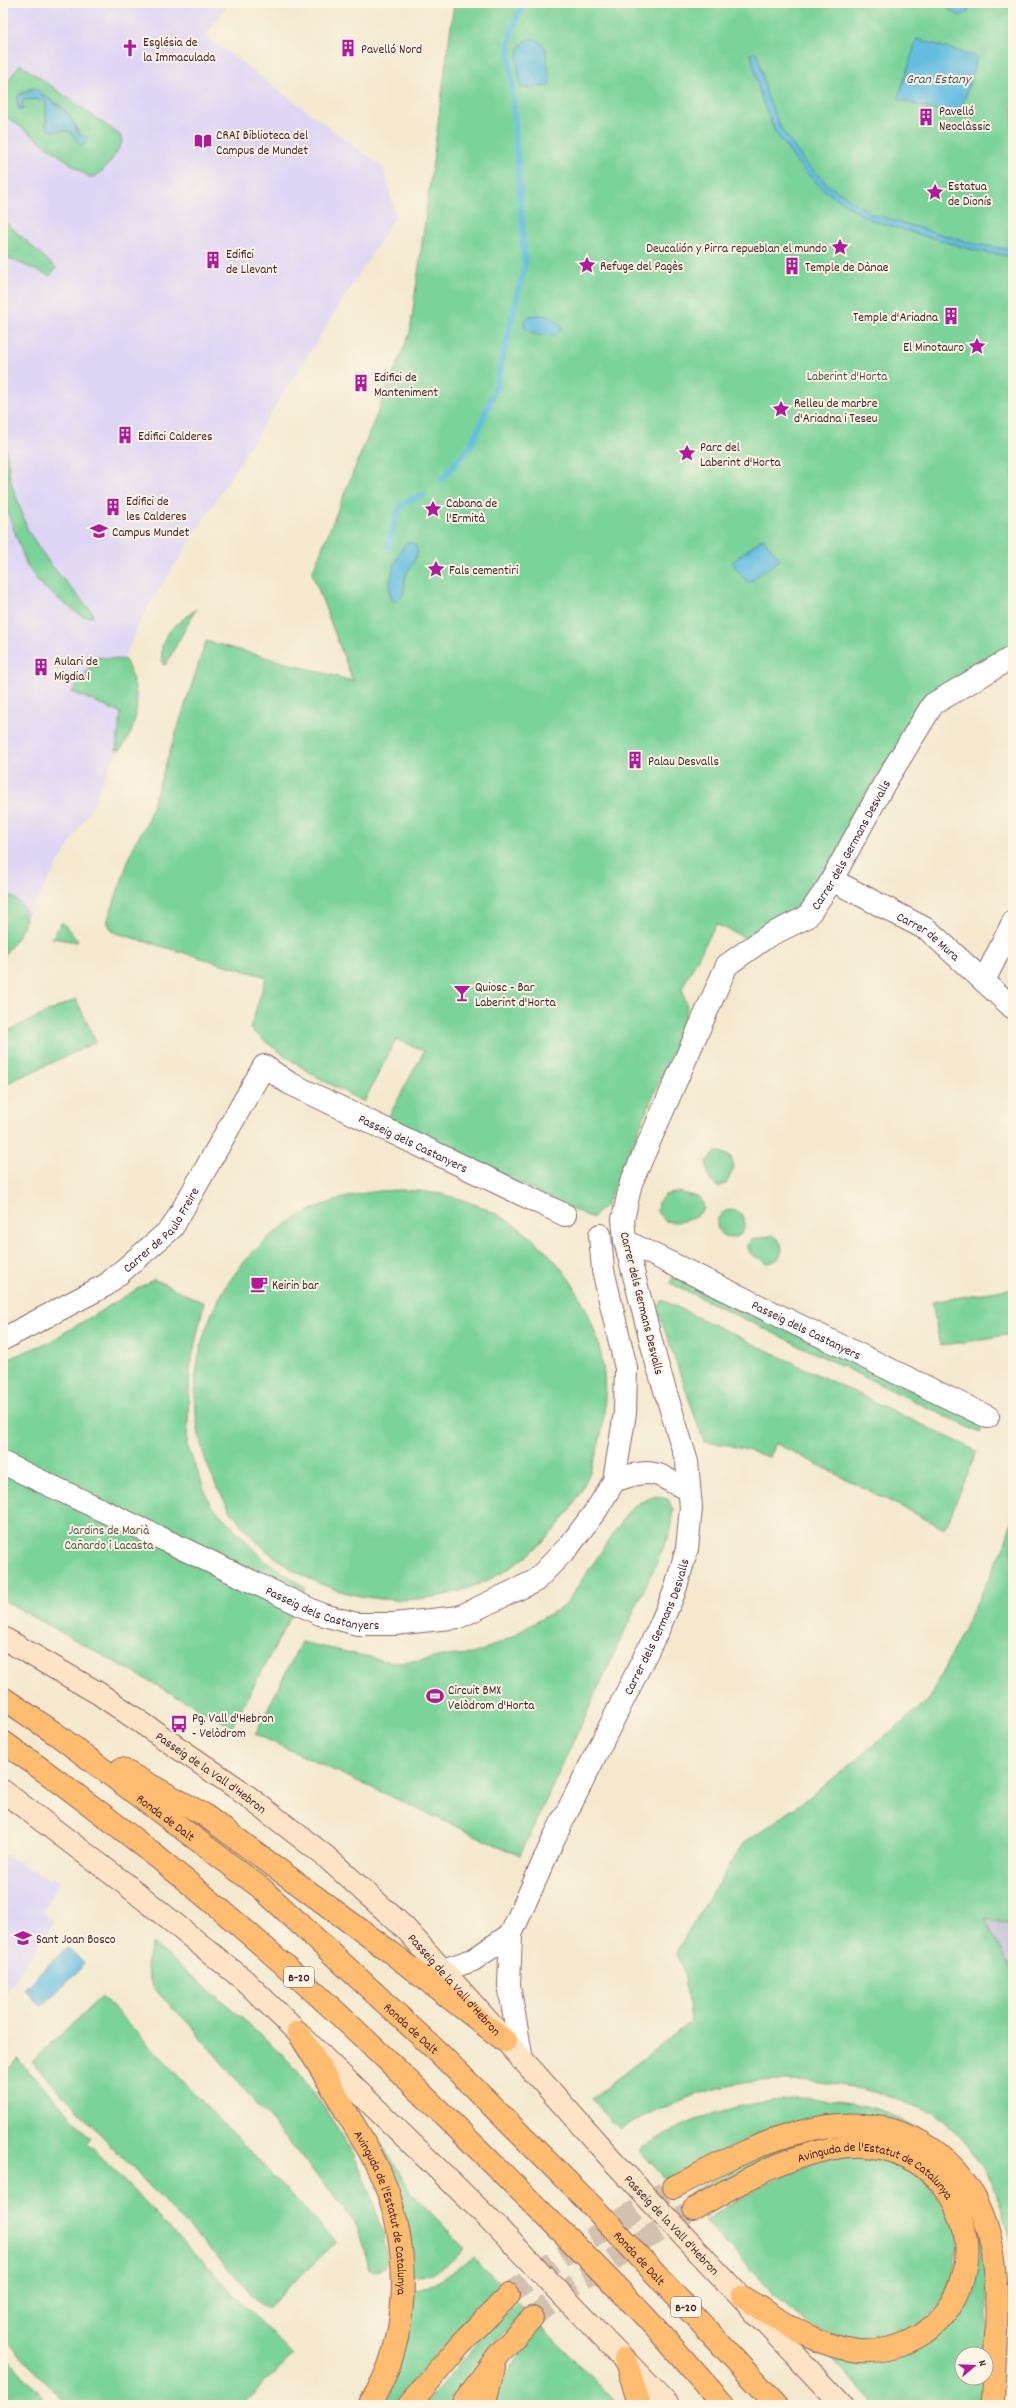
<svg xmlns="http://www.w3.org/2000/svg" width="1016" height="2408" font-family="Dekko,sans-serif">
  <style>
    .built { fill: #ded5f5 }
    .industrial { fill: #c3c1db }
    .green { fill: #7ad399; stroke: #627962; fill-rule: evenodd }
    .water { fill: #63bde1; stroke: #566e86 }
    .lines { fill: none; stroke-linecap: round; stroke-linejoin: round }
    .stream { stroke: #63bde1; stroke-width: 6 }
    .primary-tunnel { stroke: #d2c1ae; stroke-width: 22; stroke-dasharray: 22 11; stroke-linecap: butt }
    .street-casing { stroke: #866664; stroke-width: 24 }
    .secondary-casing { stroke: #866664; stroke-width: 24 }
    .primary-casing { stroke: #866664; stroke-width: 24 }
    .highway-casing { stroke: #866664; stroke-width: 24 }
    .street { stroke: #fff; stroke-width: 22 }
    .secondary { stroke: #fee4c6; stroke-width: 22 }
    .primary { stroke: #fdbc70; stroke-width: 22 }
    .highway { stroke: #fdbc70; stroke-width: 22 }
    .labels { text-anchor: middle; stroke-width: 4; stroke-linejoin: round; paint-order: stroke }
    .shield { fill: #fcf5e5; stroke: #7f5f63; stroke-width: 1 }
    .shield-label { font-size: 12px; font-weight: bold; fill: #4a1f2b }
    .poi-label { font-size: 13px; fill: #4a1f2b; stroke: #fcf5e5; text-anchor: start }
    .park-label { font-size: 13px; fill: #58554c; stroke: #fcf5e5 }
    .street-label { font-size: 13px; fill: #4a1f2b; stroke: #fcf5e5 }
    .water-label { font-size: 14px; font-style: italic; fill: #53566b; stroke: #fcf5e5 }
  </style>
  <rect width="100%" height="100%" fill="#fcf5e5"/>
  <filter id="ink" filterUnits="userSpaceOnUse"><feTurbulence type="fractalNoise" baseFrequency=".025" numOctaves="2"/><feDisplacementMap in="SourceGraphic" scale="8" xChannelSelector="R" yChannelSelector="G"/><feConvolveMatrix kernelMatrix="1 2 1 2 8 2 1 2 1" color-interpolation-filters="sRGB"/></filter>
  <filter id="wash" filterUnits="userSpaceOnUse"><feTurbulence type="fractalNoise" baseFrequency=".012" numOctaves="4" result="noise"/><feDisplacementMap in="SourceGraphic" scale="16" xChannelSelector="R" yChannelSelector="G"/><feGaussianBlur stdDeviation="0.9" result="paint"/><feColorMatrix in="noise" values="0 0 0 0 0 0 0 0 0 0 0 0 0 0 0 0 0 1.4 0 .05"/><feComposite in="paint" operator="in"/></filter>
  <g filter="url(#wash)">
    <rect width="100%" height="100%" fill="#f4e9cf"/>
    <!-- built -->
    <path class="built" d="M3,3H229L206,36L384,168L396,216L145,612L124,658L140,699L90,810L3,957Z
      M3,1853L51,1881L52,1877L60,1882L43,1913L55,1921L3,1998Z"/>
    <!-- industrial -->
    <path class="industrial" d="M985,1918L1013,1924V1975Z"/>
    <!-- green -->
    <path class="green" d="M454,3H1013V649L931,698L856,809L826,879L802,910L746,938L716,924L682,988L687,1007L685,1021L607,1204L592,1218L387,1120L424,1051L396,1039L364,1102C322,1081 287,1060 250,1029L266,977L113,932L107,922L135,842L146,825L206,641L353,681L312,573L410,333Z
      M20,64L120,135L122,141C119,151 101,179 89,177L3,114V88ZM32,88L65,109L82,137H76L70,131L46,127V103C40,99 32,98 24,100L22,103L23,110L19,109L17,102L20,94Z
      M3,220L56,268L50,276L3,256Z
      M3,426L10,479L28,531L50,564L93,613L92,617L82,616L62,602L39,583L27,566L3,499Z
      M196,609L166,664L163,665C156,635 175,626 196,609Z
      M97,657L125,660C140,690 142,724 120,750H116L121,713L72,692Z
      M3,889C9,895 20,901 24,909C31,924 10,946 3,957Z
      M62,922L78,941L77,942L52,938Z
      M76,999L96,1042L6,1084L3,1079V1033Z
      M716,1152H721L730,1156L734,1167L726,1184L718,1187L710,1181L706,1163Z
      M195 1395a205 205 0 1 1 410 0a205 205 0 1 1-410 0Z
      M678,1192L701,1198L704,1208C698,1220 677,1224 665,1221L657,1212L658,1202L665,1195Z
      M717 1224a14 14 0 1 1 28 0a14 14 0 1 1-28 0Z
      M773,1235C788,1244 783,1263 766,1263L750,1253L747,1245L751,1240Z
      M673,1276L984,1425L980,1433L670,1283Z
      M154,1279L204,1303L190,1367L187,1445L210,1504L267,1562L306,1588L232,1727L3,1600V1361L49,1342Z
      M1013,1288V1334L940,1346L932,1302Z
      M662,1300L977,1451L945,1529L775,1443L769,1457L729,1445L704,1442L657,1308Z
      M655,1496L668,1499L673,1510L669,1536L520,1856L255,1734L301,1642L392,1662L425,1660L443,1656L473,1654L502,1642L565,1605L628,1512L639,1503Z
      M1013,1516V1924L985,1918L1013,1975V2253C1004,2201 979,2143 932,2113C924,2108 912,2106 904,2102C849,2082 790,2074 732,2085C692,2093 655,2111 619,2129L591,2099L690,2022L685,1977L676,1952L741,1846L819,1790L928,1701L1005,1545Z
      M152,1943L233,2010L284,2056L299,2073L323,2105L355,2157L368,2186L383,2233L387,2258L384,2267L374,2271L370,2270L359,2231L351,2216L190,2025L152,1987L146,1964Z
      M102,1996L336,2242L266,2309L32,2062Z
      M18,2059L91,2139L87,2143L293,2355L242,2405H68L3,2338V2074Z
      M791,2099C853,2099 890,2106 941,2144L792,2123L759,2133L666,2179L639,2150C689,2118 732,2104 791,2099Z
      M859,2131L962,2185L987,2254V2405H874L826,2351L934,2333L972,2223L877,2141L687,2202L682,2197L756,2157L795,2141ZM962,2354H986V2378H962Z
      M372,2134L383,2146L410,2191L465,2248C447,2268 436,2275 410,2277Z
      M848,2153L911,2163L960,2229L949,2297L910,2334L860,2345L812,2326L793,2312L775,2296L704,2220C752,2192 793,2166 848,2153Z
      M474,2258L502,2286L466,2320L393,2405H380L410,2290C436,2288 453,2271 474,2258Z
      M518,2303L525,2310L489,2349L450,2405H424L487,2332Z
      M541,2327L619,2405H493C504,2375 519,2351 541,2327Z
      M3,2354L46,2400L41,2405H3Z"/>
    <!-- water -->
    <path class="water" d="M948,3H972L968,12L960,16L949,10Z
      M529,39H536L546,48L550,86L521,88C519,70 511,48 529,39Z
      M917,39L977,57L959,118L898,99Z
      M757,52L767,95L781,129L804,161L828,185L872,214L974,244L1013,250V257L973,250L870,220L824,190L799,165L775,132L761,97L751,54Z
      M34,88L69,114L78,133L88,138L85,145H80L70,131H54L47,129L46,102L34,99L24,100L22,103L23,110H20L17,100L18,96Z
      M539,315C551,316 557,318 562,329L556,335C543,336 534,337 524,327V321L530,316Z
      M763,538L780,560L748,583L732,562Z
      M408,542C429,545 409,567 406,575C404,581 405,589 403,594C401,599 397,601 393,601C384,591 397,549 408,542Z
      M67,1947L85,1964L41,2007L24,1989Z"/>
    <g class="lines">
      <!-- stream -->
      <path class="stream" d="M442,479L472,444L495,390L525,264L509,45L512,29L524,3
        M388,547L398,510L405,502L423,495"/>
    </g>
  </g>
  <g filter="url(#ink)">
    <g class="lines">
      <!-- primary-tunnel -->
      <path class="primary-tunnel" d="M509,2295L553,2262L674,2187
        M532,2318L580,2280L694,2209"/>
      <!-- street casing -->
      <g class="street-casing">
        <g id="street">
          <path id="s1" d="M832,880L928,930L1013,1008"/>
          <path d="M984,981L1013,922"/>
          <path id="s2" d="M625,1241L988,1417"/>
          <path id="s3" d="M3,1339L106,1285L172,1228L264,1066L289,1083L565,1215"/>
          <path id="s4" d="M3,1463L320,1614L357,1624H394L459,1617L535,1581L570,1545L597,1509L614,1481L625,1413L626,1368L603,1270L600,1235"/>
          <path d="M614,1481C631,1475 648,1468 665,1478C674,1483 678,1486 688,1488"/>
          <path d="M511,1934L509,1985L522,2060"/>
          <path id="s5" d="M443,1970L473,1960L511,1934L555,1836L659,1628L674,1593L687,1549L691,1508L687,1462L657,1364L625,1241L623,1219L631,1183L727,965L768,936L807,917L829,885L884,784L933,704L1013,657"/>
        </g>
      </g>
      <!-- secondary casing -->
      <g class="secondary-casing">
        <g id="secondary">
          <path id="s6" d="M3,1638L98,1693L238,1789L325,1856L405,1928L614,2162L842,2405"/>
          <path d="M3,1791L128,1886L244,1980L490,2220L668,2405"/>
        </g>
      </g>
      <!-- primary casing -->
      <g class="primary-casing">
        <g id="primary">
          <path id="s7" d="M298,2032C315,2059 332,2087 348,2115C361,2136 374,2157 383,2179C411,2249 412,2340 369,2405"/>
          <path d="M674,2187C716,2166 758,2142 804,2131C907,2104 986,2165 995,2269C999,2314 994,2360 993,2405"/>
          <path id="s8" d="M694,2209C737,2184 780,2159 829,2149C948,2123 1016,2265 923,2334C905,2346 880,2353 858,2351C815,2347 778,2318 742,2297"/>
          <path d="M625,2359L640,2405"/>
          <path d="M409,2405L461,2344L509,2295"/>
          <path d="M462,2405L498,2355L532,2318"/>
          <path d="M484,2405L494,2368"/>
        </g>
      </g>
      <!-- highway casing -->
      <g class="highway-casing">
        <g id="highway">
          <path id="s9" d="M3,1698L56,1734L261,1888L438,2052L595,2209L777,2405"/>
          <path d="M3,1742C177,1862 329,2000 478,2149C528,2199 579,2248 628,2299C662,2333 692,2370 724,2405"/>
          <path d="M121,1769L203,1814L389,1951L505,2041"/>
        </g>
      </g>
      <!-- street -->
      <use href="#street" class="street"/>
      <!-- secondary -->
      <use href="#secondary" class="secondary"/>
      <!-- primary -->
      <use href="#primary" class="primary"/>
      <!-- highway -->
      <use href="#highway" class="highway"/>
    </g>
  </g>
  <!-- icons -->
  <defs>
    <g id="church-bare" transform="scale(1.38)"><path d="M-1.2-6h2.4v3.5h3.3v2.4h-3.3V6h-2.4V-.1h-3.3v-2.4h3.3Z" fill="#b5179e" stroke="#fcf5e5" stroke-width="2.5" paint-order="stroke"/></g>
    <g id="building-bare" transform="scale(1.38)"><path d="M-4-6H4V6H1V3H-1V6H-4ZM-2.5-4.3h1.7v1.8h-1.7ZM.8-4.3h1.7v1.8H.8ZM-2.5-1h1.7V.8h-1.7ZM.8-1h1.7V.8H.8Z" fill="#b5179e" stroke="#fcf5e5" stroke-width="2.5" paint-order="stroke"/></g>
    <g id="library-bare" transform="scale(1.38)"><path d="M-6-4Q-3-5.5-.7-3.5V5Q-3 3-6 4ZM6-4Q3-5.5 .7-3.5V5Q3 3 6 4Z" fill="#b5179e" stroke="#fcf5e5" stroke-width="2.5" paint-order="stroke"/></g>
    <g id="sight-bare" transform="scale(1.38)"><path d="M0-6L1.8-2.2L6-1.7L2.9 1.2L3.7 5.4L0 3.3L-3.7 5.4L-2.9 1.2L-6-1.7L-1.8-2.2Z" fill="#b5179e" stroke="#fcf5e5" stroke-width="2.5" paint-order="stroke"/></g>
    <g id="university-bare" transform="scale(1.38)"><path d="M0-5L7-2L0 1L-7-2ZM-4 1L0 2.5L4 1V4Q0 6-4 4Z" fill="#b5179e" stroke="#fcf5e5" stroke-width="2.5" paint-order="stroke"/></g>
    <g id="bar-bare" transform="scale(1.38)"><path d="M-6-5H6L.8 .8V4.5H3.5V6h-7V4.5H-.8V.8Z" fill="#b5179e" stroke="#fcf5e5" stroke-width="2.5" paint-order="stroke"/></g>
    <g id="cafe-bare" transform="scale(1.38)"><path d="M-5.5-4.5H6V0H3Q3 3.5 0 3.5H-2.5Q-5.5 3.5-5.5 0ZM3-3.2v2h1.7v-2ZM-6 4.5H4V6H-6Z" fill="#b5179e" stroke="#fcf5e5" stroke-width="2.5" paint-order="stroke"/></g>
    <g id="stadium-bare" transform="scale(1.38)"><path d="M0-5a6.5 5 0 1 0 0 10a6.5 5 0 1 0 0-10ZM-3.5-1.8h7v3.6h-7Z" fill="#b5179e" stroke="#fcf5e5" stroke-width="2.5" paint-order="stroke"/></g>
    <g id="bus-bare" transform="scale(1.38)"><path d="M-5-6H5V4H4V6H2V4H-2V6H-4V4H-5ZM-3.5-4V0h7V-4ZM-3.5 1.2v1.5H-2V1.2ZM2 1.2v1.5H3.5V1.2Z" fill="#b5179e" stroke="#fcf5e5" stroke-width="2.5" paint-order="stroke"/></g>
    <g id="school-bare" transform="scale(1.38)"><path d="M0-5L7-2L0 1L-7-2ZM-4 1L0 2.5L4 1V4Q0 6-4 4Z" fill="#b5179e" stroke="#fcf5e5" stroke-width="2.5" paint-order="stroke"/></g>
  </defs>
  <g fill-rule="evenodd">
    <use href="#church-bare" x="130" y="48"/>
    <use href="#building-bare" x="348" y="48"/>
    <use href="#building-bare" x="926" y="117"/>
    <use href="#library-bare" x="203" y="141"/>
    <use href="#sight-bare" x="935" y="192"/>
    <use href="#sight-bare" x="840" y="247"/>
    <use href="#building-bare" x="213" y="260"/>
    <use href="#sight-bare" x="587" y="265"/>
    <use href="#building-bare" x="792" y="266"/>
    <use href="#building-bare" x="951" y="316"/>
    <use href="#sight-bare" x="977" y="346"/>
    <use href="#building-bare" x="361" y="383"/>
    <use href="#sight-bare" x="781" y="409"/>
    <use href="#building-bare" x="125" y="435"/>
    <use href="#sight-bare" x="687" y="453"/>
    <use href="#building-bare" x="113" y="507"/>
    <use href="#sight-bare" x="433" y="509"/>
    <use href="#university-bare" x="99" y="531"/>
    <use href="#sight-bare" x="436" y="569"/>
    <use href="#building-bare" x="41" y="667"/>
    <use href="#building-bare" x="635" y="760"/>
    <use href="#bar-bare" x="462" y="993"/>
    <use href="#cafe-bare" x="259" y="1284"/>
    <use href="#stadium-bare" x="435" y="1696"/>
    <use href="#bus-bare" x="179" y="1724"/>
    <use href="#school-bare" x="23" y="1938"/>
  </g>
  <g class="labels">
    <!-- shield labels -->
    <g class="shield">
      <rect x="284" y="1967" width="30" height="20" rx="3"/>
      <rect x="671" y="2297" width="30" height="20" rx="3"/>
    </g>
    <g class="shield-label">
      <text x="299" y="1981">B-20</text>
      <text x="686" y="2311">B-20</text>
    </g>
    <!-- poi labels -->
    <g class="poi-label">
      <text x="143" y="46">Església de<tspan x="143" dy="15">la Immaculada</tspan></text>
      <text x="361" y="53">Pavelló Nord</text>
      <text x="939" y="115">Pavelló<tspan x="939" dy="15">Neoclàssic</tspan></text>
      <text x="216" y="139">CRAI Biblioteca del<tspan x="216" dy="15">Campus de Mundet</tspan></text>
      <text x="948" y="190">Estatua<tspan x="948" dy="15">de Dionís</tspan></text>
      <text x="827" y="252" text-anchor="end">Deucalión y Pirra repueblan el mundo</text>
      <text x="226" y="258">Edifici<tspan x="226" dy="15">de Llevant</tspan></text>
      <text x="600" y="270">Refuge del Pagès</text>
      <text x="805" y="271">Temple de Dànae</text>
      <text x="938" y="321" text-anchor="end">Temple d'Ariadna</text>
      <text x="964" y="351" text-anchor="end">El Minotauro</text>
      <text x="374" y="381">Edifici de<tspan x="374" dy="15">Manteniment</tspan></text>
      <text x="794" y="407">Relleu de marbre<tspan x="794" dy="15">d'Ariadna i Teseu</tspan></text>
      <text x="138" y="440">Edifici Calderes</text>
      <text x="700" y="451">Parc del<tspan x="700" dy="15">Laberint d'Horta</tspan></text>
      <text x="126" y="505">Edifici de<tspan x="126" dy="15">les Calderes</tspan></text>
      <text x="446" y="507">Cabana de<tspan x="446" dy="15">l'Ermità</tspan></text>
      <text x="112" y="536">Campus Mundet</text>
      <text x="449" y="574">Fals cementiri</text>
      <text x="54" y="665">Aulari de<tspan x="54" dy="15">Migdia 1</tspan></text>
      <text x="648" y="765">Palau Desvalls</text>
      <text x="475" y="991">Quiosc - Bar<tspan x="475" dy="15">Laberint d'Horta</tspan></text>
      <text x="272" y="1289">Keirin bar</text>
      <text x="448" y="1694">Circuit BMX<tspan x="448" dy="15">Velòdrom d'Horta</tspan></text>
      <text x="192" y="1722">Pg. Vall d'Hebron<tspan x="192" dy="15">- Velòdrom</tspan></text>
      <text x="36" y="1943">Sant Joan Bosco</text>
    </g>
    <!-- park labels -->
    <g class="park-label">
      <text x="847" y="380">Laberint d'Horta</text>
      <text x="109" y="1534">Jardins de Marià<tspan x="109" dy="15">Cañardo i Lacasta</tspan></text>
    </g>
    <!-- street labels -->
    <g class="street-label">
      <text dy="5" stroke="none"><textPath href="#s5" startOffset="1294">Carrer dels Germans Desvalls</textPath></text>
      <text dy="5" stroke="none"><textPath href="#s1" startOffset="112">Carrer de Mura</textPath></text>
      <text dy="5" stroke="none"><textPath href="#s3" startOffset="558">Passeig dels Castanyers</textPath></text>
      <text dy="5" stroke="none"><textPath href="#s3" startOffset="195">Carrer de Paulo Freire</textPath></text>
      <text transform="translate(643 1303) rotate(76)" y="5">Carrer dels Germans Desvalls</text>
      <text dy="5" stroke="none"><textPath href="#s2" startOffset="202">Passeig dels Castanyers</textPath></text>
      <text dy="5" stroke="none"><textPath href="#s4" startOffset="352">Passeig dels Castanyers</textPath></text>
      <text dy="5" stroke="none"><textPath href="#s5" startOffset="418">Carrer dels Germans Desvalls</textPath></text>
      <text dy="5" stroke="none"><textPath href="#s6" startOffset="248">Passeig de la Vall d'Hebron</textPath></text>
      <text dy="5" stroke="none"><textPath href="#s9" startOffset="202">Ronda de Dalt</textPath></text>
      <text dy="5" stroke="none"><textPath href="#s6" startOffset="572">Passeig de la Vall d'Hebron</textPath></text>
      <text dy="5" stroke="none"><textPath href="#s9" startOffset="526">Ronda de Dalt</textPath></text>
      <text dy="5" stroke="none"><textPath href="#s8" startOffset="202">Avinguda de l'Estatut de Catalunya</textPath></text>
      <text dy="5" stroke="none"><textPath href="#s7" startOffset="202">Avinguda de l'Estatut de Catalunya</textPath></text>
      <text dy="5" stroke="none"><textPath href="#s6" startOffset="896">Passeig de la Vall d'Hebron</textPath></text>
      <text dy="5" stroke="none"><textPath href="#s9" startOffset="850">Ronda de Dalt</textPath></text>
    </g>
    <!-- water labels -->
    <g class="water-label">
      <text x="938" y="83">Gran Estany</text>
    </g>
  </g>
  <!-- margin -->
  <rect width="1016" height="2408" fill="none" stroke="#fcf5e5" stroke-width="16"/>
  <!-- north arrow -->
  <g transform="translate(974 2366) rotate(71)"><circle r="19" fill="#fcf5e5" stroke="#b59f9b"/>
  <path d="M0-3L7 15L0 10L-7 15Z" fill="#b5179e"/>
  <text y="-6" font-size="11" font-weight="bold" text-anchor="middle" fill="#4a1f2b">N</text>
  </g>
</svg>
